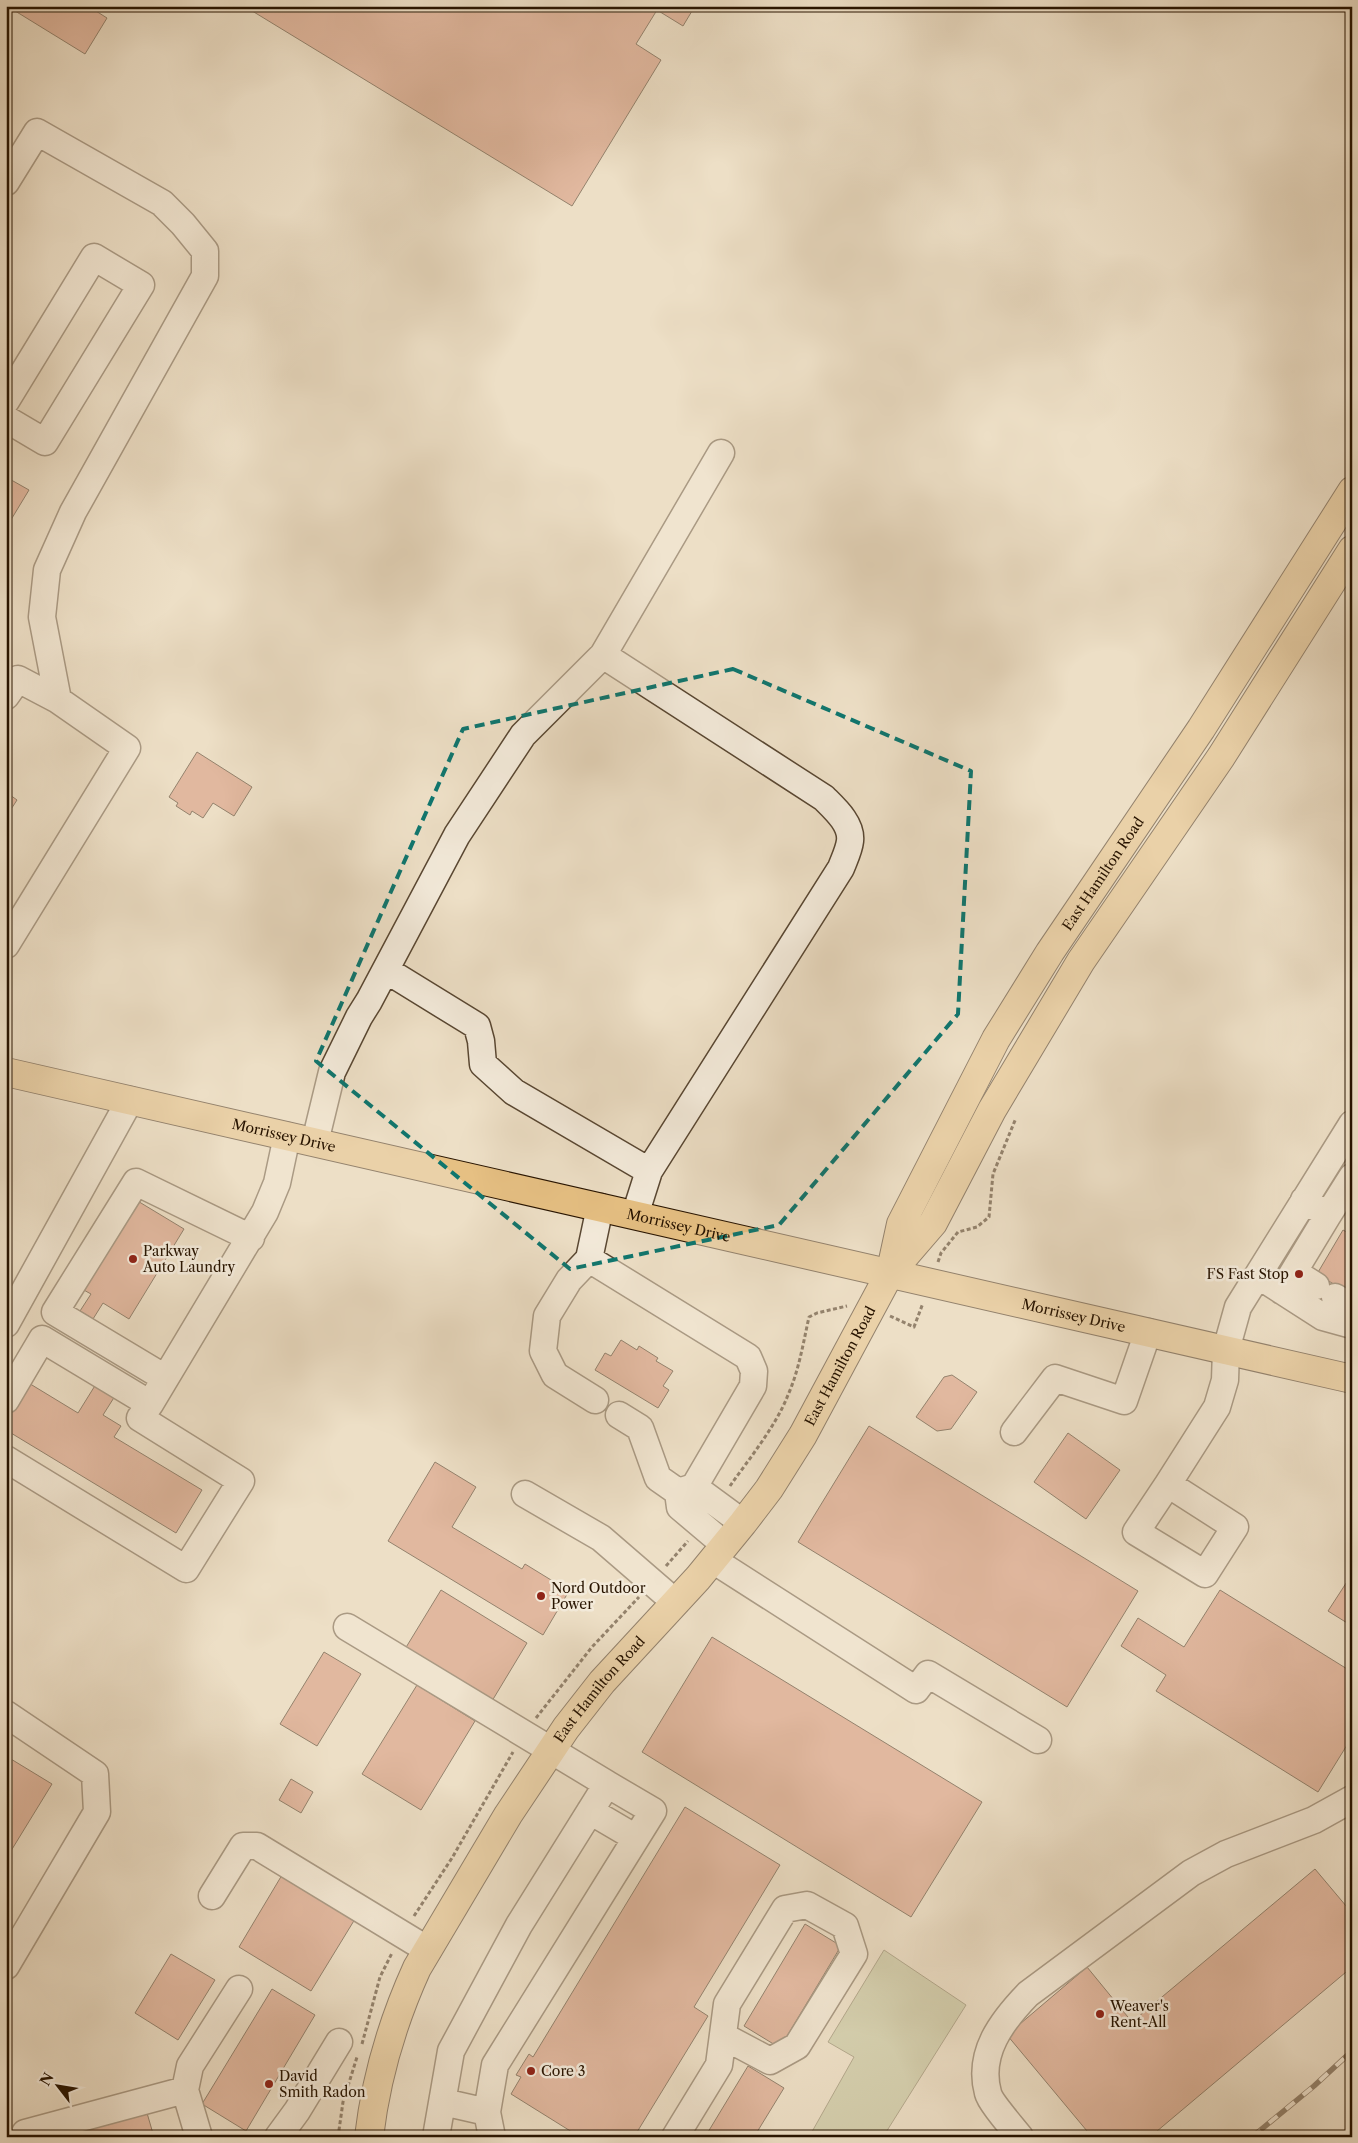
<svg xmlns="http://www.w3.org/2000/svg" width="1358" height="2143" font-family="'Libre Caslon Text',serif">
  <style>
    .green { fill: #bac194; stroke: #716a4a }
    .building { fill: #d28970; stroke: #281400 }
    .lines { fill: none; stroke-linecap: round; stroke-linejoin: round }
    .minor-casing { stroke: #594732; stroke-width: 29 }
    .major-casing { stroke: #281400; stroke-width: 30 }
    .path { stroke: #281400; stroke-width: 3; stroke-dasharray: 4 2.5; stroke-linecap: butt }
    .minor { stroke: #f3eada; stroke-width: 26 }
    .major { stroke: #e6c083; stroke-width: 28 }
    .rail-casing { stroke: #281400; stroke-width: 5.5 }
    .rail { stroke: #f3eada; stroke-width: 4; stroke-dasharray: 11; stroke-linecap: butt }
    .marked { fill: none; stroke: #0f766e; stroke-width: 4; stroke-dasharray: 10 6; stroke-linejoin: round }
    .poi-dot { fill: #8f2418; stroke: #f3eada; stroke-width: 2 }
    .labels { text-anchor: middle; stroke-width: 5; stroke-linejoin: round; paint-order: stroke }
    .street-label { font-size: 14px; fill: #281400; stroke: #f3eada }
    .poi-label { font-size: 14px; fill: #281400; stroke: #f3eada; text-anchor: start }
  </style>
  <rect width="100%" height="100%" fill="#eddfc6"/>
  <filter id="stains"><feTurbulence type="fractalNoise" baseFrequency=".004" numOctaves="4"/><feColorMatrix values="0 0 0 0 .2 0 0 0 0 .09 0 0 0 0 .02 0 0 0 .5 -.17"/></filter>
  <radialGradient id="worn" r=".72"><stop offset=".6" stop-color="#630" stop-opacity="0"/><stop offset="1" stop-color="#630" stop-opacity=".3"/></radialGradient>
  <!-- green -->
  <path class="green" d="M884,1950L966,2005L883,2137H809L854,2057L828,2042Z"/>
  <!-- building -->
  <path class="building" d="M7,6H88L107,18L85,54Z
    M244,6H695L683,26L657,10L636,44L661,60L572,206Z
    M6,477L29,490L6,528Z
    M197,752L252,787L234,816L213,803L203,818L192,811L190,815L176,806L178,803L169,797Z
    M6,792L17,800L6,817Z
    M136,1200L184,1229L129,1319L103,1303L93,1319L80,1311L91,1294L82,1289Z
    M1343,1230L1352,1235V1295L1317,1274Z
    M621,1340L637,1350L639,1346L658,1358L656,1361L673,1371L663,1386L669,1390L658,1408L595,1370L605,1353L611,1356Z
    M952,1375L977,1392L951,1429L937,1431L916,1417L944,1377Z
    M27,1382L78,1413L96,1384L115,1396L103,1415L121,1426L114,1437L202,1490L176,1533L6,1430V1415Z
    M869,1426L1138,1591L1067,1707L798,1542Z
    M1068,1433L1120,1470L1086,1519L1034,1482Z
    M435,1462L476,1487L452,1527L522,1569L525,1564L569,1591L543,1635L388,1541Z
    M1352,1574V1626L1328,1611Z
    M441,1590L527,1643L492,1701L405,1649Z
    M1220,1590L1352,1672V1737L1318,1792L1156,1691L1166,1675L1121,1646L1138,1618L1184,1647Z
    M712,1637L982,1802L911,1917L642,1752Z
    M324,1652L361,1674L317,1746L280,1724Z
    M417,1685L475,1721L421,1810L362,1774Z
    M6,1756L52,1784L6,1859Z
    M291,1779L313,1792L301,1813L279,1800Z
    M685,1807L780,1865L694,2007L708,2016L634,2137H580L511,2094L521,2077L516,2075L529,2054L533,2057Z
    M1315,1869L1352,1913V1967L1150,2137H1092L1007,2035L1087,1967L1132,2022Z
    M282,1875L355,1919L311,1991L239,1947Z
    M805,1924L841,1946L780,2048L744,2026Z
    M171,1954L215,1980L178,2040L135,2013Z
    M272,1989L315,2015L246,2131L202,2104Z
    M748,2066L784,2088L754,2137H705Z
    M147,2113L154,2137H61Z"/>
  <g class="lines">
    <!-- minor casing -->
    <g class="minor-casing">
      <path id="minor" d="M6,182L37,132L162,203L183,224L205,251V276L73,512L47,570L42,617L58,700L127,748L6,945
        M6,401L94,257L141,285L45,442L6,419
        M603,655L824,798C835,809 852,824 850,841C849,850 844,860 841,868L649,1171L635,1215
        M6,696L18,679L58,700
        M386,970L477,1026L481,1041L483,1064L514,1092L649,1171
        M315,1142L332,1072L359,1017L369,1001L457,835L523,735L603,655L721,453
        M600,1207L589,1259L748,1357L754,1371L753,1386L694,1487
        M1328,1215L1352,1177
        M589,1259L569,1280L547,1316L543,1351L555,1375L595,1400
        M1294,1272L1316,1286
        M1267,1281L1323,1317L1352,1325
        M1282,1291L1328,1215L1304,1200
        M1335,1297L1349,1305L1352,1309
        M6,1324L130,1100
        M165,1378L55,1312L136,1182L251,1238
        M6,1400L42,1339L150,1404L265,1212L277,1183L287,1136
        M619,1415L640,1428L658,1478L678,1492
        M1014,1432L1055,1378L1124,1401L1148,1332
        M6,1459L186,1569L241,1481L140,1418L150,1404
        M1168,1484L1136,1532L1205,1574L1235,1527L1168,1484L1217,1407L1225,1380L1226,1350L1238,1307L1352,1124
        M525,1494L601,1538L675,1602
        M725,1545L680,1507L678,1492L694,1487L743,1523
        M713,1560L916,1690L928,1674L1038,1740
        M347,1627L607,1784L519,1925L451,2051L436,2137
        M6,1714L95,1774L97,1812L6,1966
        M590,1811L636,1838
        M212,1896L243,1846H257L428,1950
        M443,2102L487,2112
        M25,2133L185,2090
        M199,2137L185,2090L190,2066L239,1989
        M278,2137L297,2111L339,2042
        M492,2137L487,2112L495,2065L653,1811L607,1784
        M675,2137L719,2065L727,2004L785,1909L807,1905L845,1926L854,1954L797,2046L770,2061L723,2036
        M1020,2137C1013,2128 990,2102 988,2093C977,2053 1002,2021 1028,1994L1191,1873L1226,1854L1314,1820L1352,1799"/>
    </g>
    <!-- major casing -->
    <g class="major-casing">
      <g id="major">
        <path id="s1" d="M6,1072L1352,1379"/>
        <path id="s2" d="M891,1270L901,1224L996,1039L1050,952L1201,729L1352,491"/>
        <path id="s3" d="M369,2137C376,2077 392,2023 417,1968L508,1815L566,1728L602,1682L698,1578L743,1523L769,1489L803,1435L890,1273L933,1223L992,1110L1081,961L1221,757L1352,550"/>
      </g>
    </g>
    <!-- path -->
    <path class="path" d="M938,1262L941,1253L958,1232L977,1227L989,1217L993,1174L1016,1118
      M890,1316L914,1327L923,1303
      M730,1486C749,1459 776,1426 788,1395C799,1370 803,1344 809,1317L817,1313L847,1306
      M666,1566L688,1541
      M536,1718L592,1647L639,1597
      M414,1916L452,1858L513,1752
      M362,2044L380,1977L392,1953
      M338,2137L343,2102L357,2057"/>
    <!-- minor -->
    <use href="#minor" class="minor"/>
    <!-- major -->
    <use href="#major" class="major"/>
    <!-- rail casing -->
    <g class="rail-casing">
      <path id="rail" d="M1252,2137L1314,2086L1352,2051"/>
    </g>
    <!-- rail -->
    <use href="#rail" class="rail"/>
  </g>
  <!-- marked area -->
  <path d="M0 0H1358V2143H0ZM733,669L971,771L958,1014L779,1225L570,1269L316,1061L463,729Z" fill="#eddfc6" fill-opacity=".55" fill-rule="evenodd"/>
  <path class="marked" d="M733,669L971,771L958,1014L779,1225L570,1269L316,1061L463,729Z"/>
  <!-- markers -->
  <g class="poi-dot">
    <circle cx="133" cy="1259" r="5"/>
    <circle cx="1299" cy="1274" r="5"/>
    <circle cx="541" cy="1596" r="5"/>
    <circle cx="1100" cy="2014" r="5"/>
    <circle cx="531" cy="2071" r="5"/>
    <circle cx="269" cy="2084" r="5"/>
  </g>
  <g class="labels">
    <!-- street labels -->
    <g class="street-label">
      <text dy="5" stroke="none"><textPath href="#s2" startOffset="452">East Hamilton Road</textPath></text>
      <text dy="5" stroke="none"><textPath href="#s1" startOffset="285">Morrissey Drive</textPath></text>
      <text dy="5" stroke="none"><textPath href="#s1" startOffset="690">Morrissey Drive</textPath></text>
      <text dy="5" stroke="none"><textPath href="#s1" startOffset="1095">Morrissey Drive</textPath></text>
      <text dy="5" stroke="none"><textPath href="#s3" startOffset="915">East Hamilton Road</textPath></text>
      <text dy="5" stroke="none"><textPath href="#s3" startOffset="510">East Hamilton Road</textPath></text>
    </g>
    <!-- poi labels -->
    <g class="poi-label">
      <text x="143" y="1256">Parkway<tspan x="143" dy="16">Auto Laundry</tspan></text>
      <text x="1289" y="1279" text-anchor="end">FS Fast Stop</text>
      <text x="551" y="1593">Nord Outdoor<tspan x="551" dy="16">Power</tspan></text>
      <text x="1110" y="2011">Weaver's<tspan x="1110" dy="16">Rent-All</tspan></text>
      <text x="541" y="2076">Core 3</text>
      <text x="279" y="2081">David<tspan x="279" dy="16">Smith Radon</tspan></text>
    </g>
  </g>
  <!-- margin -->
  <rect width="1358" height="2143" fill="none" stroke="#eddfc6" stroke-width="25"/>
  <rect x="8" y="8" width="1343" height="2128" fill="none" stroke="#281400" stroke-width="2.5"/>
  <rect x="12" y="12" width="1333" height="2118" fill="none" stroke="#281400"/>
  <!-- north arrow -->
  <g transform="translate(58 2086) rotate(301)" stroke="#f3eada" stroke-width="4" paint-order="stroke">
  <path d="M0-4L9 19L0 12L-9 19Z" fill="#281400"/>
  <text y="-8" font-size="14" font-weight="bold" text-anchor="middle" fill="#281400">N</text>
  </g>
  <rect width="100%" height="100%" filter="url(#stains)"/>
  <rect width="100%" height="100%" fill="url(#worn)"/>
</svg>
